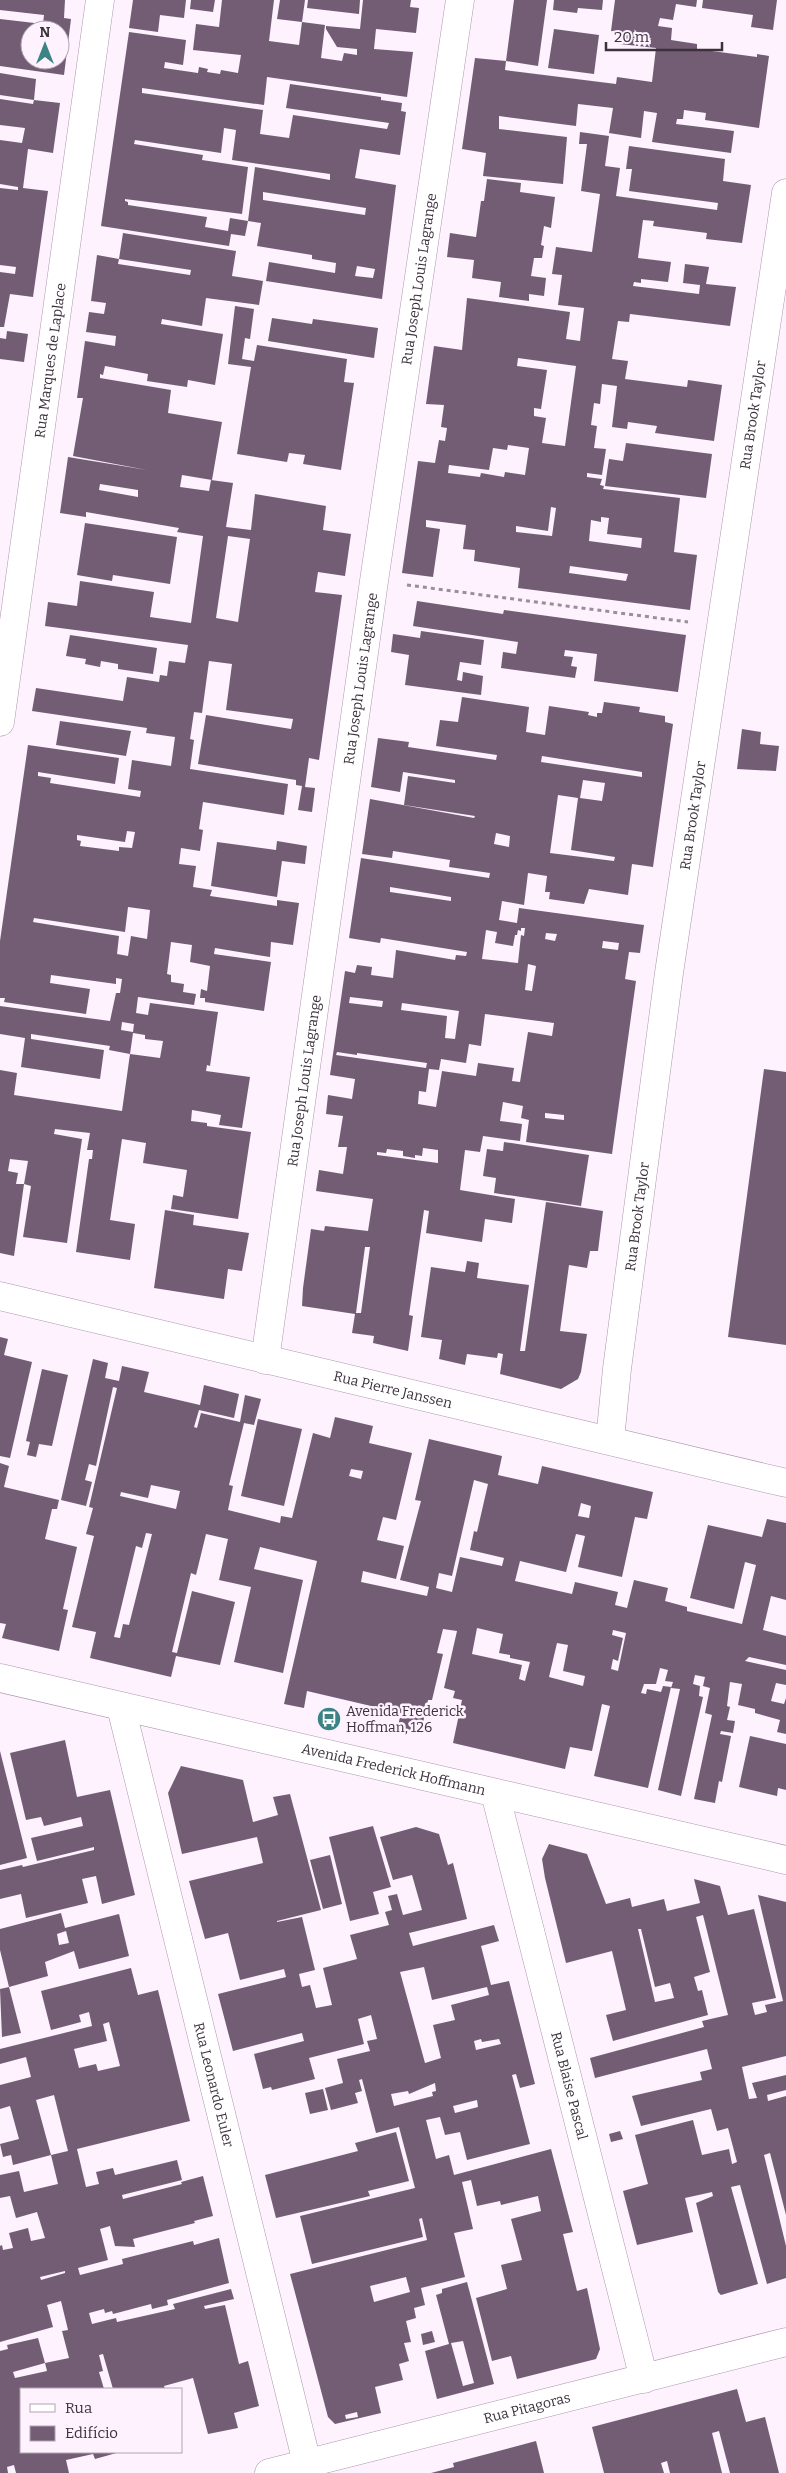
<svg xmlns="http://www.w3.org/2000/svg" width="786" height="2473" font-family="Bitter,serif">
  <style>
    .building { fill: #735d75; fill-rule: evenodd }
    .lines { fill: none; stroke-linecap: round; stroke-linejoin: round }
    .minor-casing { stroke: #ae96b0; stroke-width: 29 }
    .path { stroke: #998f99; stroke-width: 3; stroke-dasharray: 4 4; stroke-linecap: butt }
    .minor { stroke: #fff; stroke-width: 28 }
    .labels { text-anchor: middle; stroke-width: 5; stroke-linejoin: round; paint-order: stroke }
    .street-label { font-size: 14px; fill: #3c323c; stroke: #fdf2fd }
    .poi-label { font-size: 14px; fill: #3c323c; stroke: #fdf2fd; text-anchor: start }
  </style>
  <rect width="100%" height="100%" fill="#fdf2fd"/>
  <!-- building -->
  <path class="building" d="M0,0H65L64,18L71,19L64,75L0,66V19L43,24L44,15L0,10ZM30,30H60V60H30Z
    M133,0H186L184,18L160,15L158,32L129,28Z
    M191,0H215L213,12L190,9Z
    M222,0H274L269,41L299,45L302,22L325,25L321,58L342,61L344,53L357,55V49L337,47L326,29V26L360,29L363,0H411L410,7L419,8L416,33L376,29L374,49L413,52L407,97L267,77L264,105L142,88V93L263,110L260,134L289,138L293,115L387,129L389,123L286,108L290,84L381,97V100L402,103L401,111L406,112L400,155L360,149L355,178L396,185L382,299L266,281L269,262L335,273L336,263L312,259V255L257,246L261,223L248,221L255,167L330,180V174L232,160L236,130L224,128L221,153L135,140L134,144L203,155L202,160L248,167L242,214L125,199V201L128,202V205L207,217L205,227L228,231L230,218L248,221L245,236L231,234L229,246L101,226L129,32L186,40L183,65L165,62L164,68L198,73L199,67L208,69L207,72L220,74L221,70L238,73L241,55L193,50L196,24L219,27ZM263,192L366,208L365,215L263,200ZM357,266L375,269L373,278L355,276Z
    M280,0H305L302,22L277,19Z
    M308,0H360L359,14L307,8Z
    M514,0H547L538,66L506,61Z
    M554,0H603L602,10L578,8L577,13L553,10Z
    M615,0H697L696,7L676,4L673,20L660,18L658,26L672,28L671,40L697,44V49L757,57V54L769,56L759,128L705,120L706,113L684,110L683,119H677L676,124L734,131L731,153L652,142L657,113L644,111L641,138L609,133L613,108L578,104L576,126L499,116V129L567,137L563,184L483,176L486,153L462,149L475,58L506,61L505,70L616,84L617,77L652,82L656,48L620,44L621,32L611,31Z
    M703,0H777L773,30L751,27L753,15L702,8Z
    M554,29L599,35L594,74L548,68Z
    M0,73L36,79L34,100L0,95Z
    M0,99L33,104L34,100L60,103L53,153L28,149L23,188L48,191L33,297L10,294L4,327H0V272L15,274L16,267L0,265V188L18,190V187L0,184V140L22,143L25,128L0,125Z
    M580,132L609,136L605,166L620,168L616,196L717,210L718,203L629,191L632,169H626L629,146L725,159L723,181L751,185L742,243L706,239L707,233L653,226L654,221L643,220L638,258L671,262L668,282L641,279V283L634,282L633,286L699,294L700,285L683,283L685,264L709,267L706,284L736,287L730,326L630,314L629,322L618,321L612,359L628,361L625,379L687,387L688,380L722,385L714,441L655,433L657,426L628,422L627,429L612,427L617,386L602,384L600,404L594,403L591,425L597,426L594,448L606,449L602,475L587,473V477L602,479L600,485L604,486L603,489L680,498L674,552L697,555L690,610L518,588L520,568L474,561L475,550L463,549L466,525L426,520V527L440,529L433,577L402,573L418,461L435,463L439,440L445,441L447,428L441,427L444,405L426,404L434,346L462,350L467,298L570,312L566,339L580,341L584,308L558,305L562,275L552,274L556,247L592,252L600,194L581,191L587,144H579ZM518,358L576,366L565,446L542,443L546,418L534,416V408L541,409L547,370L517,366ZM508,445L529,448L525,475L505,472L504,477L481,473L480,477L448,473L449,465L489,470L493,448L507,450ZM551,507L556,508L552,536L516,532V526L548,531ZM601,517L609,518L607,534L642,538L641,548L589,541L591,520L601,522ZM570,566L628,574L626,581L569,573Z
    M487,179L521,183L520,192L555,197L551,228L544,226L541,245L544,246L542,258H534L531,276L546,278L544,296L529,294V301L499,297L501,282L472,278L474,260L447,257L450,233L476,237L481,201H484Z
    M123,233L236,251L232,276L263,281L259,305L206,298L202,326L162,319L161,324L223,334L215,385L188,380L187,387L147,381L148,374L105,366L103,375L100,374V378L171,390L168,413L222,422L212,480L182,475L180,487L209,491L211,480L233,483L226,527L251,530L255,494L326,506L323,530L351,534L345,576L318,572L315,592L342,595L319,760L309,758L305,787L315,788L312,812L298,810L302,786L296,785V780L198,764L206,715L291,729L293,719L226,710L232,664L209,661L202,713L194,712L190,739L194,740L190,769L288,784L284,815L203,802L199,829L203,830L200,851L181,848L179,864L196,866L193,887L212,890L210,896L277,906V900L299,903L293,945L271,942L270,957L215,948L214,954L271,962L264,1011L205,1002V998H200L201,989L207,991L210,966L190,962L192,945L171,942L167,974L171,975V982L184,984L183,992L196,994L194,1005L138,997L136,1013L148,1015L150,1003L218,1012L210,1066L207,1065L206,1071L250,1077L242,1128L219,1125L221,1115L192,1110L191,1121L207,1123V1126L251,1132L238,1219L171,1209L173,1195L183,1197L187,1170L143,1163L146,1143L122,1139L110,1220L135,1224L130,1260L76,1252L89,1159H92L93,1150H87L90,1133L55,1129L54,1134L82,1139L67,1243L23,1237L31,1186L24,1184L14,1256L0,1253V1070L17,1073L14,1095L122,1111L130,1054L160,1058L163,1041L145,1039V1035L133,1033L130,1054L109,1050L110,1046L31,1034V1039L104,1050L100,1079L21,1067L25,1038L0,1034V1006L110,1021L116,993H120L122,979L116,978V984L51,975L50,983L90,989L86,1014L4,1002L5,998H0V941L28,745L119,758L115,784L38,772V776L51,778L50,783L140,797L141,791L128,789L132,760L171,766L175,737L146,733L147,728L32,711L36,688L123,701L127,677L159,682L160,675L167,676L169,661L185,663L188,645L45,626L48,602L77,606L80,581L154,592L150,617L191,623L203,536L177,532L179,528L86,512V517L60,513L68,457L147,470L73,456L83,398H77L85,341L115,346L116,336L86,332L89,312L104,314L106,303L91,301L97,255L119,259L118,264L190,275L191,270L119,259ZM100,484L138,490V497L99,490ZM228,536L250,539L238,622L216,618ZM127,831L135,832L132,848L119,847V851L80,846L81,841L77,840V835L125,842ZM128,907L150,910L147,939L131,936L128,956L117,954L119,936L33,922L34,918L125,932ZM122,1022L134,1024L133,1032L121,1030ZM10,1159L28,1161L24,1184H16L18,1173L8,1171Z
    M235,306L254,309L250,339L245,338L242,359L254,361L257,345L347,359L344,382L354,383L341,470L303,464L305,455L289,453L287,462L237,454L251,367L228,364Z
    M272,318L312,324L313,319L378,328L374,358L268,341Z
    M7,331L28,334L24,362L0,359V338L6,339Z
    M626,443L712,454L706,498L605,486L609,459L623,461Z
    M85,523L177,537L170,584L113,575L112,581L77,575Z
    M417,601L503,614L504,610L686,635L678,692L594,681L597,654L565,650L564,656L573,657L571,666L577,667L575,678L501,668L503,652L516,654L518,642L413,626Z
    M421,631L484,640L481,665L460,662L457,680L462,681L463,672L483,676L481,695L405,685L409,655L391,652L393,634L420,638Z
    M70,635L157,648L153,674L118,669V664L101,661L100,667L85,664L86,659L66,656Z
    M462,697L529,707L526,732L545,735L549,706L589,712L588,715L597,717V713H602L604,702L640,707L639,712L665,716V722L673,724L653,867L632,864L628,895L589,889L584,904L549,899L550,892H545L547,876L528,873L524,905L502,901L499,920L517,923L519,908L644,925L640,953L629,952L625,979L636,981L612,1154L526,1142L529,1120L521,1118L523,1106L503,1102L500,1121L522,1124L520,1141L483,1136L480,1152L465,1150L460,1190L515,1199L512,1223L485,1219L482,1242L426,1233L429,1211L424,1210L409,1315L413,1316L408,1351L373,1343L374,1336L352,1333L355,1314L302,1306L303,1288L311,1229L324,1231L325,1226L368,1231L373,1199L316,1191L319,1170L343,1174L347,1147H338L343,1116L326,1114L328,1095L352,1099L355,1079L330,1075L345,971L355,973L357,965L372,967L371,975L393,978L396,950L455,960L456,955L466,956L467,952L381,938L380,943L349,938L361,858L489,878L490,873L449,867L450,860L393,851L392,858L362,854L370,799L474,818L475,816L404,805L408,776L455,783V780L403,772L400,792L371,787L378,738L409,742L408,747L496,760L497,755L436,746L440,720L458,722ZM542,756L642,772V777L541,762ZM583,780L605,783L602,801L580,798ZM558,795L578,798L571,850L615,857L614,861L550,853ZM496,833L510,836L509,847L494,844ZM390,887L451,897V901L390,892ZM521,928H525L524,936L521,935L518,963L482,959L486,930L497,932L495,943L513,946L515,935H517L518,930L521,931ZM546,933L557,934L555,941L545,939ZM603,941L619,943L618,950L602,948ZM528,964L536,966L532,991L525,990ZM350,997L383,1001L382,1007L349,1003ZM402,1003L459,1011L455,1039L445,1038L447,1016L401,1010ZM485,1014L554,1023L552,1036L528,1032L520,1082L512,1081L514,1068L478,1063L476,1076L442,1071L436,1107L418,1104L419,1091L426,1092L429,1069L439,1070L441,1059L466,1063L469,1044L481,1046ZM337,1052L357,1055V1053L427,1063L426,1068L336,1055ZM545,1113L564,1115V1120L545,1118ZM423,1148L438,1150V1163L377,1155V1152L386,1153L387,1149L403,1151V1156L415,1158V1155L422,1156ZM365,1247H370L361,1313H356Z
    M60,721L131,731L126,756L56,745Z
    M742,729L761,732L760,744L779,746L776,771L737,769Z
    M277,841L307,846L305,864L282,861L277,897L211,886L217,842L276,850Z
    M764,1069L786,1072V1345L728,1337Z
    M504,1142L589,1155L581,1206L494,1193L496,1178L483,1176L487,1149L503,1151Z
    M546,1202L603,1211L598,1251H590L587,1268L569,1265L560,1331L587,1334L581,1372L578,1379L561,1389L500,1374L503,1354L498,1353L497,1358L467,1354L465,1365L439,1359L442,1340L421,1337L431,1267L465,1272L467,1261L479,1263L477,1278L529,1285L520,1351H525Z
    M165,1210L194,1215L193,1225L249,1233L242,1271L228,1269L224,1299L154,1288Z
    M0,1337L8,1339L4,1355L32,1362L10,1458L0,1456Z
    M93,1359L108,1363L105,1378L119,1381L122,1366L149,1372L144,1392L200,1405L204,1385L239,1394L234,1418L199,1410L194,1427L197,1428L201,1413L240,1422L245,1395L261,1399L254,1425L244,1423L229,1485L233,1486L228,1510L280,1523L281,1516L292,1518L313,1433L330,1438L335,1417L373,1426L369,1443L412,1453L396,1520L383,1517L377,1540L404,1546L396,1579L363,1571L361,1582L427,1596L429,1587L400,1580L421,1501L415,1500L429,1439L502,1456L498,1475L538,1484L542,1466L653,1492L647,1519L635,1517L622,1577L578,1567L585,1536L576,1534L566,1572L520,1561L515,1581L572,1594L575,1582L618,1592L615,1605L627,1608L634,1580L668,1588L665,1601L687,1607V1611L742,1624L756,1565L745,1562L734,1609L690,1598L708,1525L762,1537L767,1519L786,1523V1600L771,1596L763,1630L786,1636V1665L749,1657L745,1661L786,1670V1685L776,1683L771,1701L784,1704L786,1698V1734L777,1732L780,1720L755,1713V1709L738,1705L742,1684L730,1682L727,1706L730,1707L727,1720L735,1721L733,1733L721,1731L720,1734L731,1736L722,1782L719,1781L715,1803L694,1799L712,1715L705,1713L710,1688L703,1686L705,1677L695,1675L693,1684L700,1686L699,1696L703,1697L681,1796L658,1790L680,1689L671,1688L673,1682L665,1681L668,1670L660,1668L656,1684H644L641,1693L646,1694L647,1689L661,1692L663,1686L671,1687L648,1788L594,1776L610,1706L602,1704L592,1751L570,1747L565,1769L453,1743L462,1700L453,1698L455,1691L444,1688L457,1631L443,1629L437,1653L443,1654L432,1700H428L423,1723L419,1722L416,1734L397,1730L401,1713L307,1691L304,1708L284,1704L317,1561L260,1547L254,1569L303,1580L283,1673L234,1662L251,1587L219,1580L228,1539L206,1534L196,1575L191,1573L172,1652L177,1653L192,1591L235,1602L220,1665L176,1656L171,1677L90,1658L96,1632L72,1627L94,1536L86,1534L93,1508L89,1507L117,1388L113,1387L96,1466L89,1464L85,1480L92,1482L86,1506L61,1500ZM351,1469L363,1471L361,1479L349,1476ZM474,1480L488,1484L477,1532L474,1531L470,1550L504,1558L502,1566L460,1557L452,1592L436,1588L439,1573L452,1576ZM151,1485L180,1491L176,1509L120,1496L121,1492L148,1498ZM581,1503L591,1506L589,1518L578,1516ZM146,1533L152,1534L129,1625L123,1624L120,1638L114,1637L136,1546L142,1548ZM477,1628L503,1634L499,1653L510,1655V1658L530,1662L525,1681L519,1679L522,1665L472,1654ZM613,1630L626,1633L618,1671L611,1669L613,1659L618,1661L623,1638L612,1635ZM557,1643L568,1645L563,1671L585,1676L583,1686L549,1677Z
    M42,1369L68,1375L52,1446L39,1444L36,1457L27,1455L30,1442L26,1441Z
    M258,1419L302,1429L284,1506L241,1496Z
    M0,1463L9,1466L4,1487L59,1500L57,1509H52L45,1539L77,1547L63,1609L68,1610L59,1651L2,1638L6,1624L0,1623Z
    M750,1736L786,1744V1790L778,1788L777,1796L739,1787Z
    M65,1740L77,1797L110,1790L135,1895L102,1904L96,1876L82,1879L88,1903L26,1918L21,1894L0,1899V1870L22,1865L23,1867L94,1850V1847L37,1861L31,1838L83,1826L81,1817L44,1826L41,1817L26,1820L10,1753Z
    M0,1751L27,1858L0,1865Z
    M181,1766L243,1780L253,1822L278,1815L273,1797L290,1794L321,1910L277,1921V1922L302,1917L315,1970L299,1974L302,1987L310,1985L316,2008L332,2005L323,1968L357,1959L350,1935L389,1925L385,1912L392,1910L388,1896L397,1894L403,1915L422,1910L412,1875L393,1880L380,1837L416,1827L439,1834L448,1865L453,1863L467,1919L409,1933L413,1946L494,1925L499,1941L481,1946L491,1985L509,1981L535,2084L520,2088L516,2074L512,2075L530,2144L467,2160L460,2132L445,2135L440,2117L426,2120L436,2159L449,2155L454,2175L551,2149L573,2232L563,2234L577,2291L587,2288L600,2349L596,2359L517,2379L511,2356L492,2361L476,2298L507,2289L501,2265L522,2260L511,2219L541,2211L538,2196L501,2205L500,2201L477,2206L471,2180L462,2182L473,2229L454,2233L465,2277L421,2288L425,2305L414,2308L416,2318L406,2321L411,2342L404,2343L409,2361L399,2364L403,2380L375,2387L381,2413L335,2424L328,2417L290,2274L427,2240L422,2218L419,2219L423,2237L312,2264L300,2216L415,2188L399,2127L376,2133L362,2079L359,2080L362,2091L355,2093L358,2103L331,2110L325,2088L343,2083L337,2059L370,2051L367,2041L377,2039L371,2015L358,2019L364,2044L309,2058L315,2079L272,2090L271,2087L263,2089L254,2054L304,2041L302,2033L233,2051L218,1994L286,1977L284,1969L240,1980L228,1933L205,1939L189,1881L263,1863L257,1837L182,1854L168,1793ZM424,1967L432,2000L487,1987L489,1995L451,2005L455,2020L433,2025L441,2058L425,2063L400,1972ZM481,2039L482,2042L499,2039L501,2044L476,2050L474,2041ZM435,2083L436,2091L432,2092L433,2096L394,2106L391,2094L408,2091L409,2094ZM477,2100L478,2107L455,2113L453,2106ZM406,2277L410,2292L374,2302L370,2286ZM357,2412L358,2417L346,2419L345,2415Z
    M373,1826L391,1887L373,1892L379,1914L350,1921L329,1837Z
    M549,1844L587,1854L606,1904L630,1898L632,1907L664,1899L667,1911L700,1903L694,1879L720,1886L728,1915L754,1909L776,1998L752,2003L755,2015L767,2012L765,2005L783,2001L758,1895L786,1902V2056L742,2067L749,2099L757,2098L752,2083L786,2075V2090L767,2095L768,2101L786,2096V2215L770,2153L764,2155L786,2246V2278L767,2284L740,2185L731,2187L758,2284L721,2295L718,2292L696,2203L713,2196L712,2192L685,2198L693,2232L637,2245L623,2191L648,2184L635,2135L693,2120L702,2155L729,2149L732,2164L737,2162L728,2128L717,2131L711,2109L641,2126L632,2096L702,2080L700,2072L712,2069L707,2049L595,2078L590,2058L704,2027L702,2021L728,2015L703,1915L696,1917L710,1972L694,1977L698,1991L702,1990L708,2015L613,2041L606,2015L626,2010L612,1951L566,1963L545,1878L542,1859ZM638,1929H641L655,1987L670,1983L674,1998L655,2002Z
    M330,1855L342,1904L323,1909L310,1860Z
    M61,1913L65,1928L119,1914L129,1956L79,1969L74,1951L45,1962L48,1976L9,1987L21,2033L2,2037L0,1989L9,1987L0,1950V1929ZM66,1931L69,1943L59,1945L57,1934Z
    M131,1968L138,1995L158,1990L190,2121L77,2149L86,2187L99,2184L96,2172L113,2168L115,2175L177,2160L182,2180L122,2195L123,2199L182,2184L181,2182L203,2176L213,2216L194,2221L195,2223L133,2239L135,2247L115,2246L110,2226L100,2229L108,2260L78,2268L80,2275L123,2264L122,2259L193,2241L194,2245L219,2238L229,2283L167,2300L168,2305L152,2309L151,2304L113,2314L112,2311L105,2313L104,2309L89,2313L92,2324L116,2318L117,2322L175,2309L173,2304L231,2289L234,2299L204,2306L205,2309L225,2305L239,2364L248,2361L259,2406L234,2413L238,2428L208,2434L193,2378L164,2386L165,2389H113L103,2354L99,2355L103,2371L99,2372L104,2389H21V2452H120L95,2459L93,2454L66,2460L69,2473H16L14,2465L7,2467L8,2473H0V2351L8,2349L7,2345L38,2338L45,2363L13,2372L15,2378L47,2371L45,2363L69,2358L62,2331L68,2330L61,2301L47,2305L53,2327L0,2342V2246L2,2245L3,2250L13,2248L9,2233L28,2228L31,2241L45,2238L37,2212L16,2218L10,2196L0,2198V2175L19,2171L24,2192L58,2184L51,2155L68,2151L54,2095L36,2100L51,2155L13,2165L11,2155L3,2157L0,2144L19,2139L10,2106L0,2109V2085L31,2077L26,2057L0,2064V2049L92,2026L89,2012L79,2015L81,2022L51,2030L41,1991ZM109,2022L120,2066L98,2071L96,2064L79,2068L74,2049L107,2041L103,2024ZM65,2271V2273L41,2280L40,2277Z
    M323,2089L328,2110L310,2114L305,2093Z
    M620,2131L623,2139L611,2142L609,2134Z
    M396,2132L409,2181L368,2191L370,2196L276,2218L265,2175L358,2151L355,2143Z
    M467,2282L494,2384L437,2399L425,2351L449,2344L436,2295L442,2293V2289ZM463,2341L474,2383L463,2386L451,2343Z
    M432,2331L435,2342L423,2345L421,2334Z
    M737,2389L746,2422L765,2417L779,2473H730L719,2431L712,2433L722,2473H670L667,2461L661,2463L664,2473H604L592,2427Z
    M536,2441L544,2473H431L454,2467L453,2463Z"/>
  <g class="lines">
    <!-- minor casing -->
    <g class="minor-casing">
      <g id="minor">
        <path id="s1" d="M0,722L100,0"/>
        <path id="s2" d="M0,1296L786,1483"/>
        <path id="s3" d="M265,1360L374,581L460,0"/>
        <path id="s4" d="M610,1440L617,1369L669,973L786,193"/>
        <path id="s5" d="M0,1678L786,1860"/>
        <path id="s6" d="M121,1707L307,2463"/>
        <path id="s7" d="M495,1793L644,2379"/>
        <path id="s8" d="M269,2473L786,2342"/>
      </g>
    </g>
    <!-- path -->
    <path class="path" d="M407,585L688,622"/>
    <!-- minor -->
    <use href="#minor" class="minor"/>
  </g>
  <!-- icons -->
  <defs>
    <g id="bus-disc" transform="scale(1.25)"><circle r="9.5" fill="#3b8384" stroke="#fdf2fd"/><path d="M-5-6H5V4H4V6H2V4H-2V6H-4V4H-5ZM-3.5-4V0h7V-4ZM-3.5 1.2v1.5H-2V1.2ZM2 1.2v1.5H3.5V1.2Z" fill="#fff"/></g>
  </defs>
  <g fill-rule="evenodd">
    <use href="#bus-disc" x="329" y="1719"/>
  </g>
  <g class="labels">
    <!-- street labels -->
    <g class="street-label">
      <text dy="5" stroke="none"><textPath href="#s3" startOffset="1092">Rua Joseph Louis Lagrange</textPath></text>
      <text dy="5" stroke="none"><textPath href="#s1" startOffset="365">Rua Marques de Laplace</textPath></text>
      <text dy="5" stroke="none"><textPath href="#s4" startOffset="1035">Rua Brook Taylor</textPath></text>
      <text dy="5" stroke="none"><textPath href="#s3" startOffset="688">Rua Joseph Louis Lagrange</textPath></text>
      <text dy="5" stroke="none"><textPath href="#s4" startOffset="630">Rua Brook Taylor</textPath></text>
      <text dy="5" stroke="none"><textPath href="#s3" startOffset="282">Rua Joseph Louis Lagrange</textPath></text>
      <text dy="5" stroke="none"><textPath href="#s4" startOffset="225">Rua Brook Taylor</textPath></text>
      <text dy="5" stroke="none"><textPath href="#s2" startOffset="404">Rua Pierre Janssen</textPath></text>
      <text dy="5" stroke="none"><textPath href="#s5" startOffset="404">Avenida Frederick Hoffmann</textPath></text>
      <text dy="5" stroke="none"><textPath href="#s6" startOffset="389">Rua Leonardo Euler</textPath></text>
      <text dy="5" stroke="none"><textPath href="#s7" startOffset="302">Rua Blaise Pascal</textPath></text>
      <text dy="5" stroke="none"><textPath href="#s8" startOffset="266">Rua Pitagoras</textPath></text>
    </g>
    <!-- poi labels -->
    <g class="poi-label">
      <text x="346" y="1716">Avenida Frederick<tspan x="346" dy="16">Hoffman, 126</tspan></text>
    </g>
  </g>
  <!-- legend -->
  <rect x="20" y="2388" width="162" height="65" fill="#fdf2fd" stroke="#b0a5b0"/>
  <rect x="30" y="2404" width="25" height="8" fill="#ffffff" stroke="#b0a5b0"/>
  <text x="65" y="2413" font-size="15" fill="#3c323c">Rua</text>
  <rect x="30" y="2426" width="25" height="15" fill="#735d75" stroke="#b0a5b0"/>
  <text x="65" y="2438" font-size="15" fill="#3c323c">Edifício</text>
  <!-- north arrow -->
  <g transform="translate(45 45)"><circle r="24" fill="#fdf2fd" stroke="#b0a5b0"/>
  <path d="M0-4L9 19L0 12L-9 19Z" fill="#3b8384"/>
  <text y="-8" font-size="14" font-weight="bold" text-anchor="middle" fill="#3c323c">N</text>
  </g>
  <!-- scale -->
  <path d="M606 42v8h116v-8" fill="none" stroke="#3c323c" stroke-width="2.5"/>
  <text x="614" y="42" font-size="15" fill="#3c323c" stroke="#fdf2fd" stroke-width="4" paint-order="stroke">20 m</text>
</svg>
